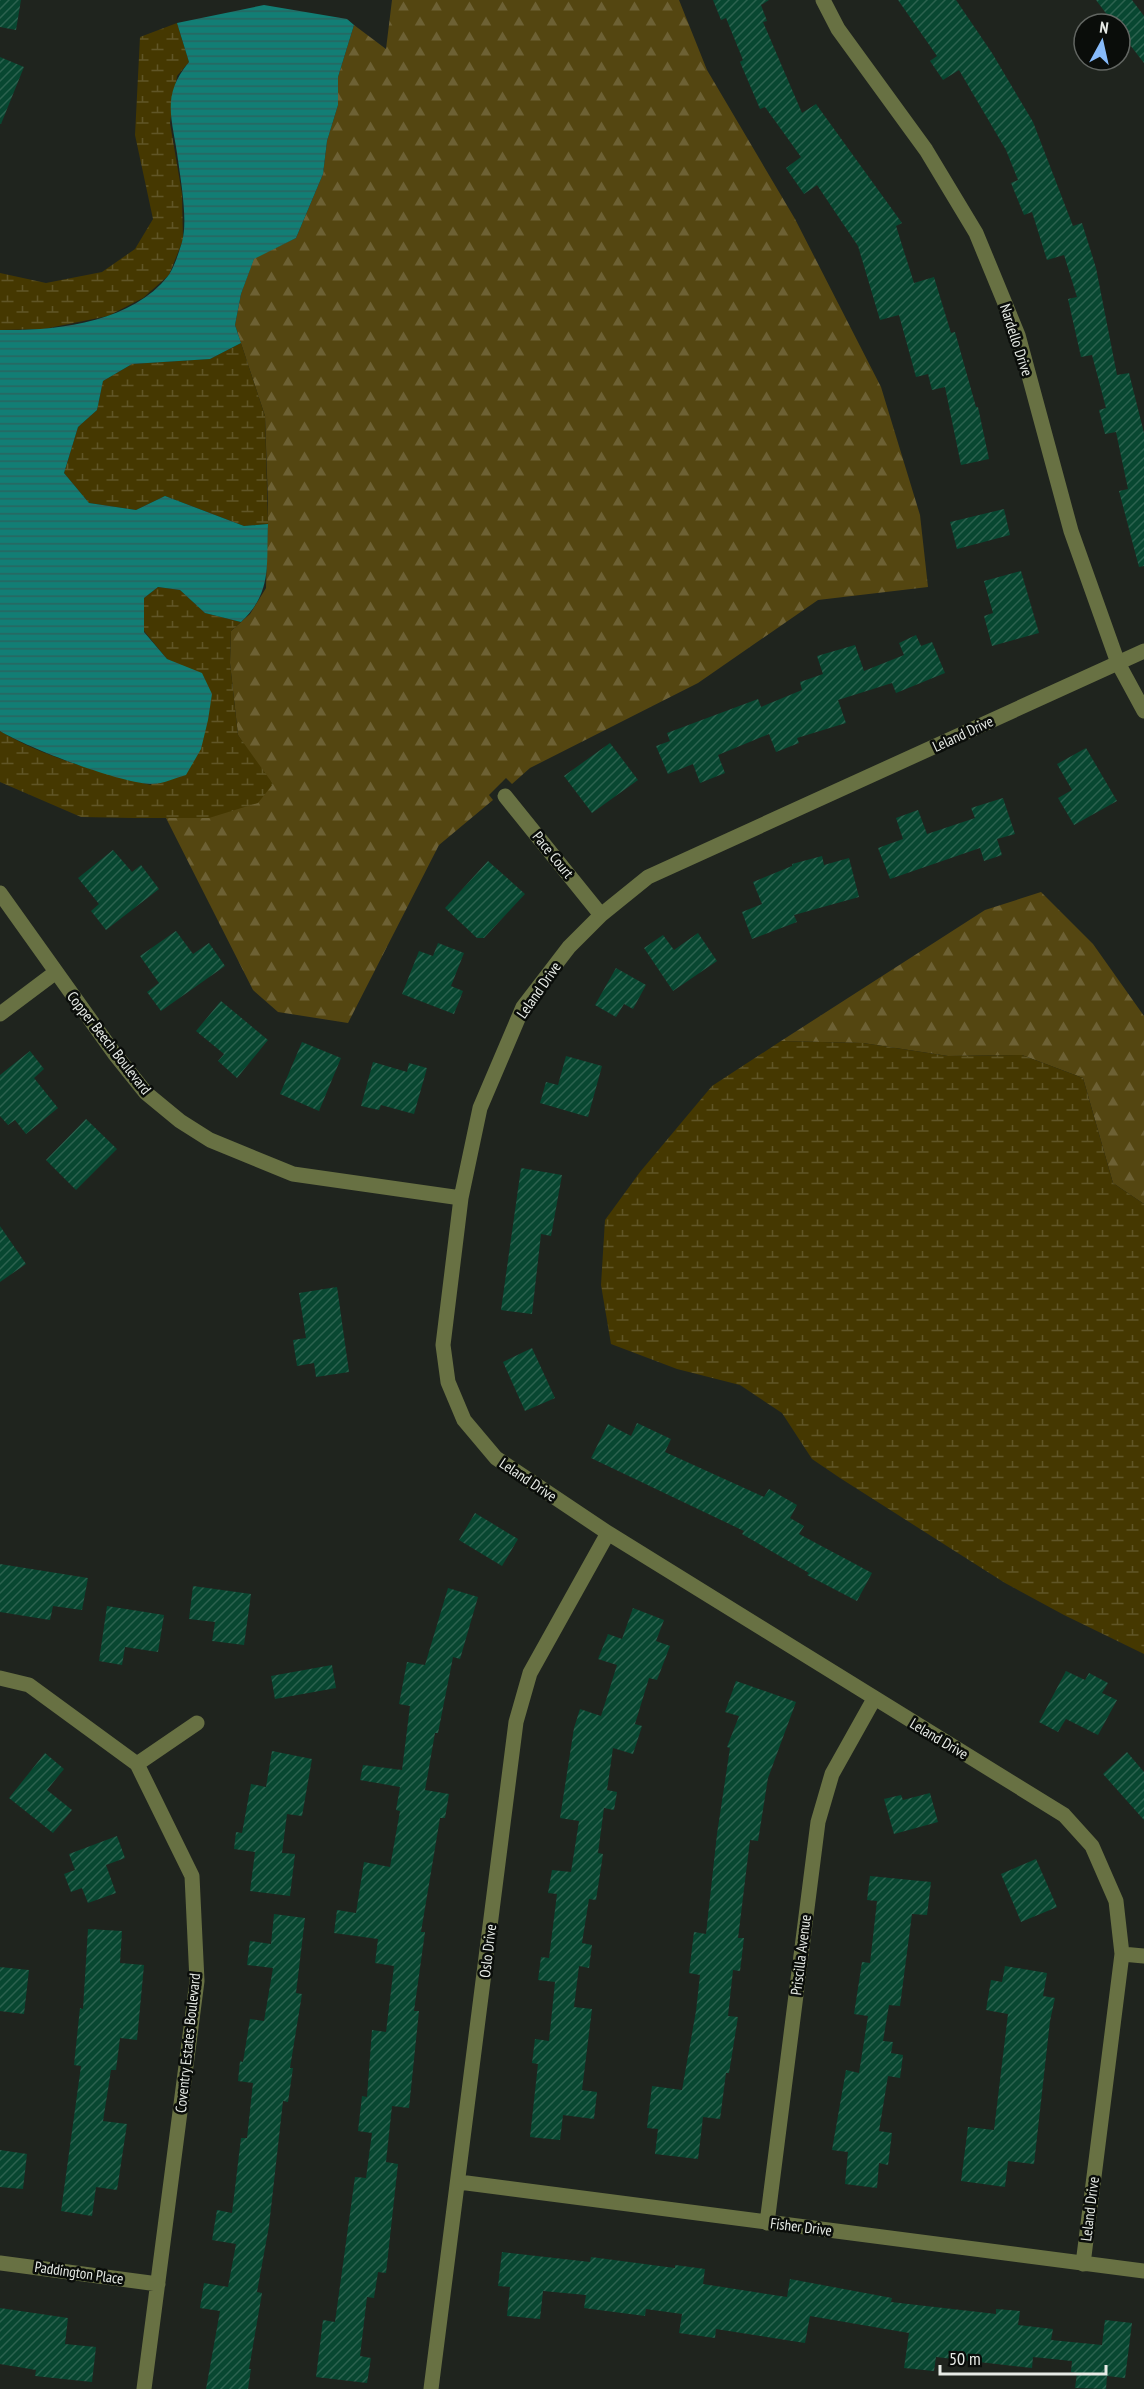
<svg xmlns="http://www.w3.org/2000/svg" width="1144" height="2389" font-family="'PT Sans Narrow',sans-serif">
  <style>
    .forest { fill: url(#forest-firs) }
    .wetland { fill: url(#wetland-marsh) }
    .water { fill: url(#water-rules) }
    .building { fill: url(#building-hatch) }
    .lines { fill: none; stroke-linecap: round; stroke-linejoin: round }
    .minor { stroke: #687143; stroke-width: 15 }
    .labels { text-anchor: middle; stroke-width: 5; stroke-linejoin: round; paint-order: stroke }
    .street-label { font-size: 15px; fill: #e7ebe6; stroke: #0a0d0a }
  </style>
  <defs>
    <pattern id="forest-firs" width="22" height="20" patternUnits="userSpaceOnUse" patternTransform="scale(1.5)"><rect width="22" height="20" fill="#544611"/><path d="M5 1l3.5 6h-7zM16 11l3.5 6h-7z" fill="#6d6134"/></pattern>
    <pattern id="wetland-marsh" width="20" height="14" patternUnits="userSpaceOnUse" patternTransform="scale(1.5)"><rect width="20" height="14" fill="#453801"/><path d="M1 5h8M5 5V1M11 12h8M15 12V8" fill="none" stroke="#605526"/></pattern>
    <pattern id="water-rules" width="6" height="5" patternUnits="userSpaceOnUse" patternTransform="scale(1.5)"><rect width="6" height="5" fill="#127e75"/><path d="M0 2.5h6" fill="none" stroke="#29655f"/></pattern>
    <pattern id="building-hatch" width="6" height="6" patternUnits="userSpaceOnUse" patternTransform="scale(1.5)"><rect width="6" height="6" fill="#084731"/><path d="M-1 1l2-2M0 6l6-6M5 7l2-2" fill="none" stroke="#2c624f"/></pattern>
  </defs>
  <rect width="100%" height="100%" fill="#1f241e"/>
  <!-- forest -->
  <path class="forest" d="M392,0H679L707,70L795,219L881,387L920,515L928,587L818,600L698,683L530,768L512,784L506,778L489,795L493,800L439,845L348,1023L278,1012L253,990L166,818H209L250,754L238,735L230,663L231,631L250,614L266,588L268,503L265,416L235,325L241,294L254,258L296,238L323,174L327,141L338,105V77L354,25L386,49Z
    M1041,892L1093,944L1144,1016V1204L1113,1183L1083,1078L1022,1055L948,1056L863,1043L781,1041L985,910Z"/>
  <!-- wetland -->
  <path class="wetland" d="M177,23L189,62L177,76L170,123L182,194L183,240L169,275L143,298L108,316L44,329L0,330V273L46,283L102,272L135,249L153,219L135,135L140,37Z
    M241,343L265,416L268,524L244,526L165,496L136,510L89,503L64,473L78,427L97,410L103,381L132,364L210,359Z
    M158,587L180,590L205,613L241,622L231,631L230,663L238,735L273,784L258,803L209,818H133L81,817L0,782V731C41,756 104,774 151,785L184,667L167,659L144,631V598Z
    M781,1041L863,1043L948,1056L1022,1055L1083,1078L1113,1183L1144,1204V1654L1064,1615L1005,1583L840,1478L812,1459L782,1413L740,1385L677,1369L611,1344L601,1285L605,1220L640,1172L712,1086Z"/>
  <!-- water -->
  <path class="water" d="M264,5L347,19L354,25L338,77V105L327,141L323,174L296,238L254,259L241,294L235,325L241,343L210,359L132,364L103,381L97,410L78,427L64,473L89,503L136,510L165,496L244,526L268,524C266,564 273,592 241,622L205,613L180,590L158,587L144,598V632L167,659L202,673L212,694L208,720L201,749L186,775C175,778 161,785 150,784C117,782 28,748 0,731V330C55,331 131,323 168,276C174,268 179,252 182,242C188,221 181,182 178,160C173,120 160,97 189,62L177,23Z"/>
  <!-- building -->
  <path class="building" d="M0,0H21L16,30L0,27Z
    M713,0H769L761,5L767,21L763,22L802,113L816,104L902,223L896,226L914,283L934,277L951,333L955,332L976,407H978L989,459L961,465L945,387L932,390L928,374L916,377L899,315L880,320L858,246L817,185L804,194L786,168L801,157L765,107L760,109L740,62L743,60L726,18L721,20Z
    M898,0H956L992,53L1033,122L1073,226L1082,223L1096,268L1117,375L1129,373L1144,433V566L1139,567L1119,491L1128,489L1116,432L1105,434L1099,410L1106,408L1092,355L1081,357L1068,299L1077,297L1064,255L1047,260L1032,212L1024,215L1011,183L1018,180L1006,150L959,70L943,80L930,61L937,56Z
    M1096,0H1132L1144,16V63L1120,32V24H1114Z
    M0,57L24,67L1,124H0Z
    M1004,509L1010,535L957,549L950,522Z
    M1021,571L1039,633L992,646L984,616L993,613L984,581Z
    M916,635L921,646L932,642L945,673L896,693L892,683L838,700L846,723L797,738L799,743L776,752L769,734L718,755L725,773L700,783L693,764L668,774L656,746L670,741L667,733L758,699L761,707L802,690L800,682L823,674L817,656L855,645L864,671L904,655L899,643Z
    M610,743L638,780L592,813L564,776Z
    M1086,748L1117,801L1074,825L1058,798L1072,790L1057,764Z
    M1003,798L1015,834L997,839L1002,855L984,861L980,848L890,879L878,848L903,839L896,818L918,810L927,834L975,818L971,808Z
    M113,850L132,872L141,865L159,889L106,930L91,911L99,904L78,878Z
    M822,856L824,865L849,858L859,897L794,915L797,922L752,939L742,912L762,904L753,882L792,866V864Z
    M488,861L525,894L484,938H477L445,908Z
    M176,931L193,954L209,943L225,966L161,1011L147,992L159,983L140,956Z
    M698,933L717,961L673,991L644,948L663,935L674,950Z
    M438,943L464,953L451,986L463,991L454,1014L402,994L419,951L433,956Z
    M616,968L646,985L633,1009L624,1004L616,1017L595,1005Z
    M221,1001L268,1040L237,1078L218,1061L224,1054L196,1031Z
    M302,1042L341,1058L319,1111L280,1094Z
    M30,1051L44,1069L34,1078L58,1108L26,1134L15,1120L8,1125L0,1116V1075Z
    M566,1056L602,1066L588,1117L540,1103L546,1082L558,1085Z
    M373,1062L407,1072L409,1063L427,1068L414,1114L381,1105L379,1110L361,1106Z
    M86,1119L117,1149L76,1190L46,1160Z
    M521,1168L562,1175L551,1236L541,1234L532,1314L501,1310Z
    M0,1226L26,1264L0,1282Z
    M337,1287L349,1372L316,1377L314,1363L297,1366L293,1340L306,1338L299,1293Z
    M532,1348L555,1398L525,1411L503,1362Z
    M637,1423L671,1439L665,1452L764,1497L769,1489L797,1505L790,1518L804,1526L799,1534L872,1573L857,1601L807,1575L809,1573L742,1534L744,1531L591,1458L608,1424L631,1436Z
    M475,1513L518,1539L502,1566L459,1540Z
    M0,1564L88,1578L82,1610L53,1606L50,1620L0,1612Z
    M193,1586L251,1594L244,1645L212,1641L215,1622L189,1619Z
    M448,1588L478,1597L460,1659L453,1657L438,1733H435L425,1790L449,1794L445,1818H440L421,1932H425L414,2011H419L409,2108L392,2106L386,2162L398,2164L386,2273L378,2272L374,2298L367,2297L360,2356L371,2358L367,2383L316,2377L323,2320L335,2322L355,2177L366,2178L372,2133L358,2131L362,2096L367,2097L372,2030L386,2032L394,1966L375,1963L378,1939L334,1933L337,1910L356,1913L364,1862L390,1867L400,1811L396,1810L400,1787L360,1780L363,1765L402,1770L410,1706L399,1704L407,1662L425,1665Z
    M107,1606L164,1615L158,1652L125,1647L122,1665L99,1661Z
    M633,1608L664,1620L656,1641L670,1646L657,1680L649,1678L635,1724L642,1726L633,1754L613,1748L607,1790L617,1792L614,1810L604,1808L598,1853L603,1854L596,1900L589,1899L582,1943L592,1945L589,1968L579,1966L574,2007L592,2009L582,2090L597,2092L594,2119L563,2115L560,2140L530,2137L538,2064L532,2063L535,2039L549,2041L555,1982L538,1980L541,1957L549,1958L557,1894L548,1893L552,1870L571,1872L579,1821L560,1818L574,1728L580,1709L601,1716L617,1665L598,1659L608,1634L622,1639Z
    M332,1665L336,1688L275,1699L271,1676Z
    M1066,1671L1085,1680L1089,1673L1108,1683L1102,1693L1117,1700L1098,1735L1066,1719L1058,1732L1039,1722Z
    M736,1681L796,1702L768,1778L758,1841L750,1840L738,1938H744L740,1971L733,1970L728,2016L738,2017L729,2073H726L720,2119L703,2117L698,2159L655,2154L658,2129L647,2128L652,2086L682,2090L696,2011L700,1975L689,1973L694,1932L706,1934L717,1834L730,1748L727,1747L739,1716L725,1712Z
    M272,1751L312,1759L302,1816L287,1814L282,1853L295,1854L290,1896L250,1891L255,1852L234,1849L236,1832L242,1833L251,1784L266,1787Z
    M1127,1752L1144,1772V1820L1103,1774Z
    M45,1753L64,1769L47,1790L72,1810L53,1833L9,1798Z
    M930,1793L938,1822L894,1834L884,1799L901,1795L903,1800Z
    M117,1836L125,1858L106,1865L116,1893L88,1903L82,1888L71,1892L64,1874L75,1870L69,1854Z
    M1036,1859L1057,1907L1021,1922L1001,1874Z
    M870,1876L931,1882L927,1915L912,1914L900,2006L889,2005L883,2041L893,2042L891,2053L903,2055L900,2078L888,2076L879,2131L892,2133L888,2165L879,2163L877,2188L845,2184L848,2152L832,2150L846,2070L859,2073L868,2016L854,2014L862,1962L870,1963L877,1901L867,1900Z
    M274,1914L305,1918L296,1993L302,1994L290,2068H293L288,2102L283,2101L269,2226L257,2292L262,2293L249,2369H251L248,2389H206L220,2311L200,2308L204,2283L228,2287L236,2244L212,2240L217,2210L232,2213L241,2138H247L253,2083L238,2081L240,2061L243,2062L250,2019L264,2021L273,1968L247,1965L250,1941L271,1944Z
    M88,1929L122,1931L120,1963L144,1965L137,2040L120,2038L116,2070H111L103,2121L127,2124L117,2190L96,2187L92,2216L61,2211L81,2066L74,2065L80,2008L83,2009Z
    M1005,1966L1047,1973L1043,1996L1055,1998L1050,2021L1034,2164L1008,2161L1005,2187L961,2181L968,2127L994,2130L1008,2014L986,2010L991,1980L1002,1982Z
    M0,1967L29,1970L24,2014L0,2011Z
    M0,2150L27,2154L23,2189L0,2187Z
    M502,2252L590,2262L591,2257L675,2268V2265L705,2269L703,2284L787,2297L790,2279L892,2298L891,2302L996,2314V2309L1020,2311L1018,2325L1053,2329L1051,2340L1102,2345L1105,2320L1132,2323L1125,2378L1107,2376L1106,2389L1075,2388L1077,2373L1071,2372L1072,2361L1033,2357L1032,2368L936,2357L934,2371L904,2368L909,2333L810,2316L805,2343L716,2329L715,2338L679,2333L682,2314L646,2309L645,2316L584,2308L586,2295L543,2291L540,2319L507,2316L510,2287L498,2286Z
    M0,2308L68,2318L65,2344L96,2347L92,2382L35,2376L36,2370L0,2364Z"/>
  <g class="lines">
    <!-- minor -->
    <path class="minor" d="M823,0L838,29L926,150L976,233L1018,335L1071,531L1118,663L1144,711
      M505,796L601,915
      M0,893L114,1053L146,1093L180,1121L210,1140L293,1174L461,1198
      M0,1014L56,972
      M0,1678L29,1685L137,1764L192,1876L197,1981L144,2389
      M137,1764L197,1723
      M1122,1954L1144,1956
      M459,2182L1144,2271
      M767,2223L818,1822L832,1774L874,1699
      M0,2263L158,2284
      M1083,2264L1122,1954L1116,1901L1092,1846L1064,1815L608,1533L496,1458L464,1420L448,1382L443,1345L461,1198L480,1108L523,1007L569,947L601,915L648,877L1144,651
      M431,2389L516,1722L530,1673L608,1533"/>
  </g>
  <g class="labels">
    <!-- street labels -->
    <g class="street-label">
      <text transform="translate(1016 340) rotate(72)" y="5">Nardello Drive</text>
      <text transform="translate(963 734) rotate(-25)" y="5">Leland Drive</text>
      <text transform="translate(553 855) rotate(51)" y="5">Pace Court</text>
      <text transform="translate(539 990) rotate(-55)" y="5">Leland Drive</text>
      <text transform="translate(109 1043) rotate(52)" y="5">Copper Beech Boulevard</text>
      <text transform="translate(528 1480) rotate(34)" y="5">Leland Drive</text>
      <text transform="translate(939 1739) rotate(31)" y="5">Leland Drive</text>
      <text transform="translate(488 1951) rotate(-83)" y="5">Oslo Drive</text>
      <text transform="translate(801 1955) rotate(-83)" y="5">Priscilla Avenue</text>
      <text transform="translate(188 2043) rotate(-84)" y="5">Coventry Estates Boulevard</text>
      <text transform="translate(1090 2209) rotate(-83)" y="5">Leland Drive</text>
      <text transform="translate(801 2227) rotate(7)" y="5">Fisher Drive</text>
      <text transform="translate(79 2273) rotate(8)" y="5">Paddington Place</text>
    </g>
  </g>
  <!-- north arrow -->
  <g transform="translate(1102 42) rotate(8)"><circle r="28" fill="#0a0d0a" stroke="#626662" stroke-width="1.5"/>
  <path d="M0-4.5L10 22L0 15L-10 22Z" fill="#87bbfb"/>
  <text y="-9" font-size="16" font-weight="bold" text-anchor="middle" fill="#e7ebe6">N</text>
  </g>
  <!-- scale -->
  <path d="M940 2365v9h166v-9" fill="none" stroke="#e7ebe6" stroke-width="3"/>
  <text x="949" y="2365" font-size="18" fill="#e7ebe6" stroke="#0a0d0a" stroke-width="4.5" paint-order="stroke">50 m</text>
</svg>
